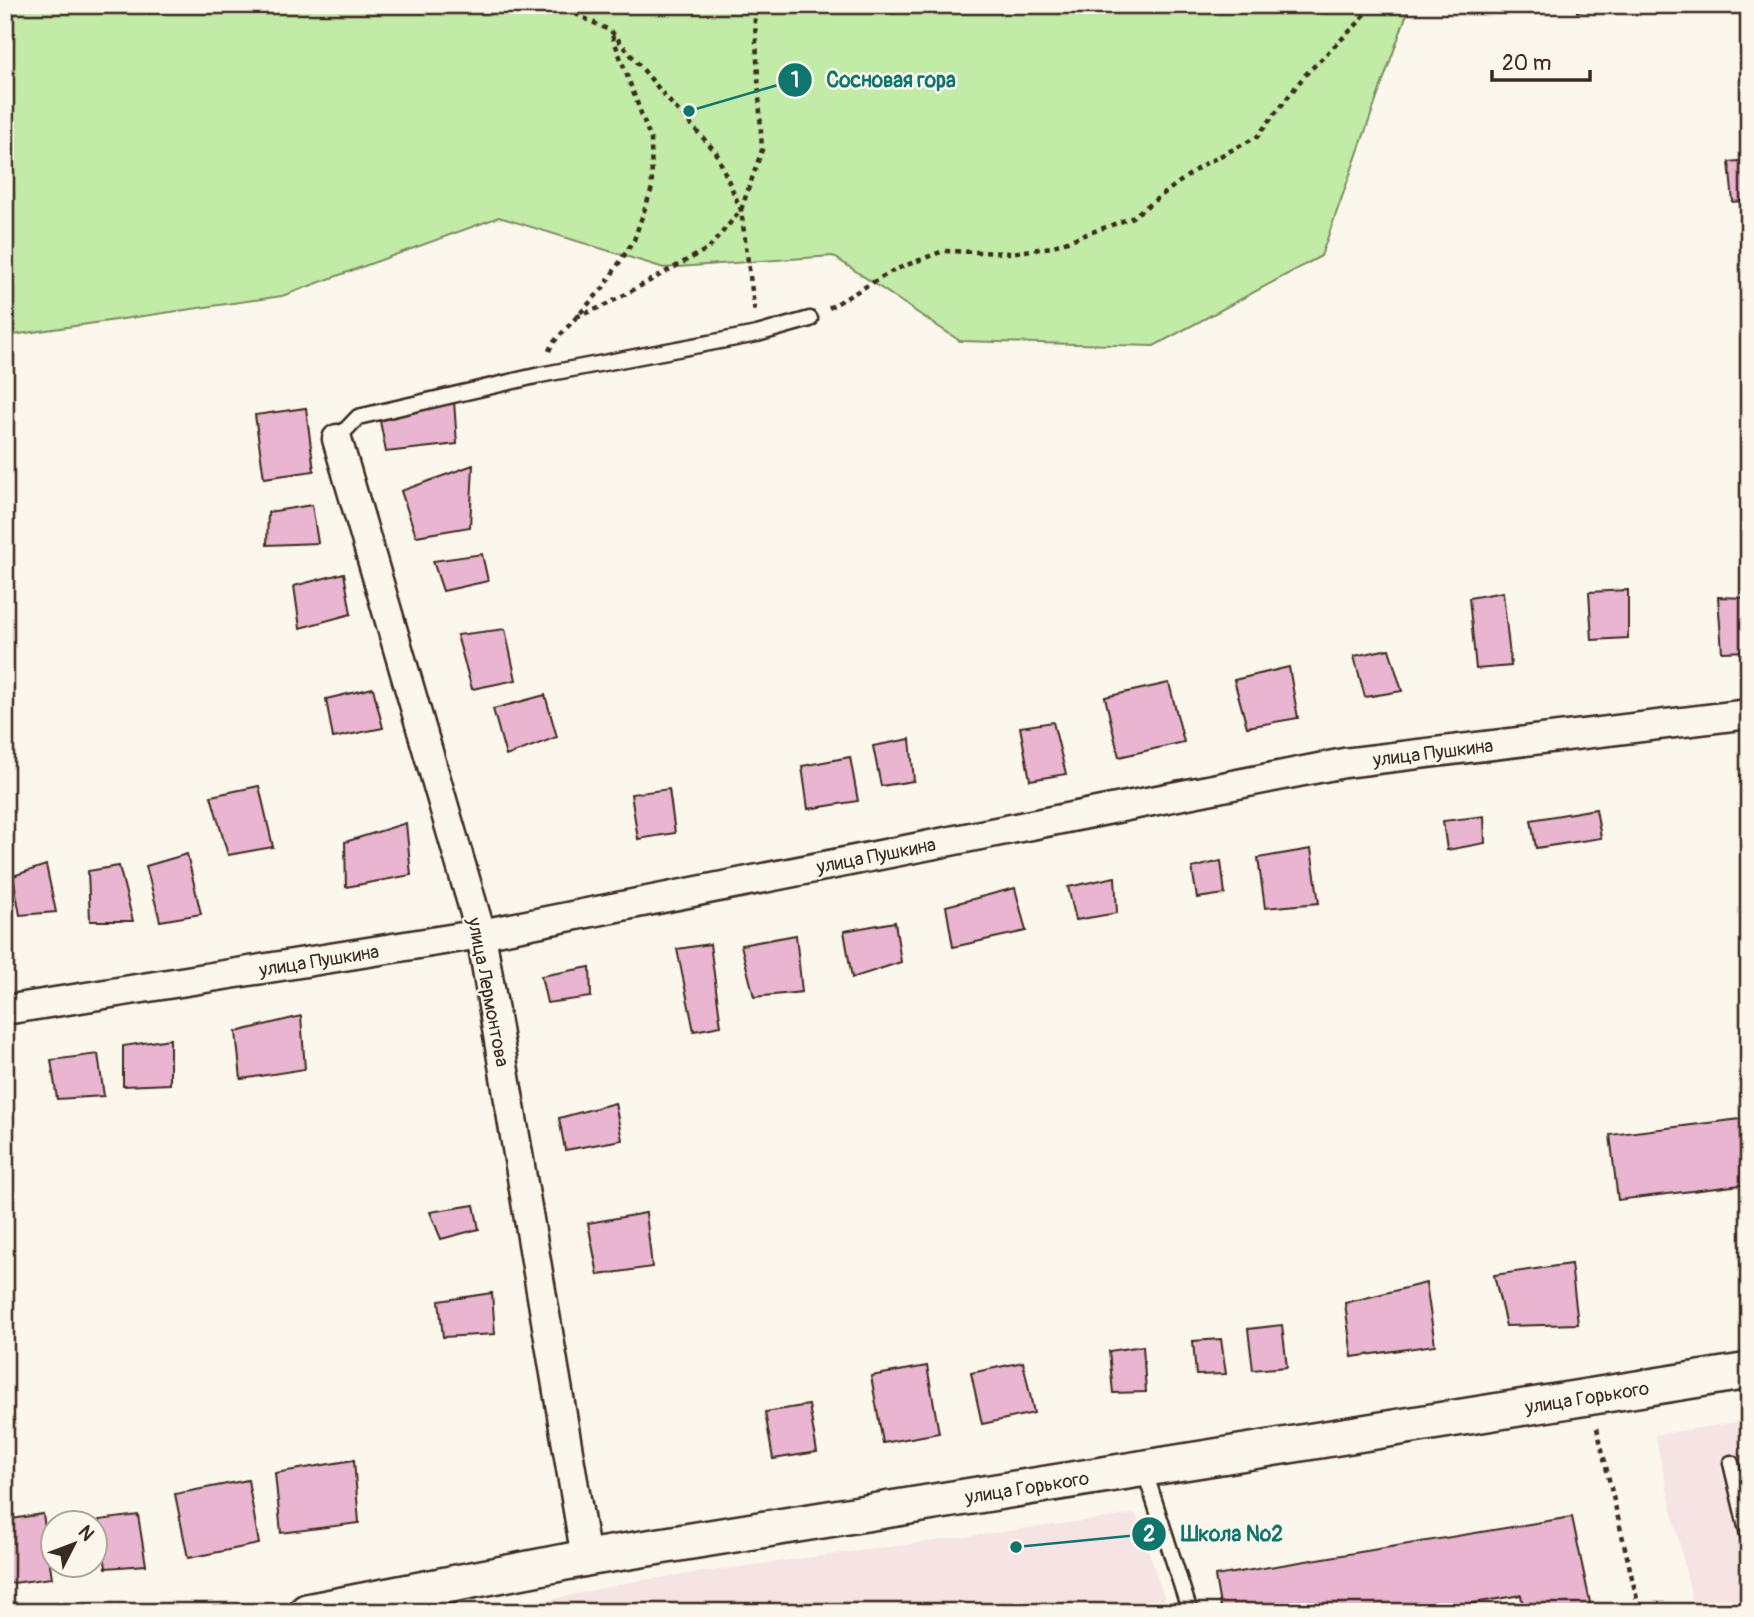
<svg xmlns="http://www.w3.org/2000/svg" width="1754" height="1617" font-family="Pangolin,sans-serif">
  <style>
    .built { fill: #f6e3e4 }
    .green { fill: #c1eba7; stroke: #7e8a62; stroke-width: 2 }
    .building { fill: #eab5d0; stroke: #3b2a1e; stroke-width: 2 }
    .lines { fill: none; stroke-linecap: round; stroke-linejoin: round }
    .service-casing { stroke: #3b2a1e; stroke-width: 19 }
    .minor-casing { stroke: #3b2a1e; stroke-width: 33 }
    .tertiary-casing { stroke: #3b2a1e; stroke-width: 40 }
    .path { stroke: #3b2a1e; stroke-width: 4.5; stroke-dasharray: 5 5; stroke-linecap: butt }
    .service { stroke: #fbf7ec; stroke-width: 14 }
    .minor { stroke: #fbf7ec; stroke-width: 28 }
    .tertiary { stroke: #fbf7ec; stroke-width: 35 }
    .labels { text-anchor: middle; stroke-width: 5; stroke-linejoin: round; paint-order: stroke }
    .street-label { font-size: 19px; fill: #3b2a1e; stroke: #fbf7ec }
    .leader { fill: none; stroke: #0f766e; stroke-width: 2.5 }
    .callout-dot { fill: #0f766e; stroke: #fbf7ec; stroke-width: 2.5 }
    .mark-label { font-size: 21px; text-anchor: middle; font-weight: bold; fill: #fff }
    .callout-label { font-size: 21px; text-anchor: middle; font-weight: bold; fill: #0f766e; stroke: #fbf7ec; stroke-width: 5; stroke-linejoin: round; paint-order: stroke }
  </style>
  <rect width="100%" height="100%" fill="#fbf7ec"/>
  <filter id="ink" filterUnits="userSpaceOnUse"><feTurbulence type="fractalNoise" baseFrequency=".0143" numOctaves="2"/><feDisplacementMap in="SourceGraphic" scale="14" xChannelSelector="R" yChannelSelector="G"/><feConvolveMatrix kernelMatrix="1 2 1 2 8 2 1 2 1" color-interpolation-filters="sRGB"/></filter>
  <g filter="url(#ink)">
    <!-- built -->
    <path class="built" d="M1749,1420V1612H1695L1655,1435Z
      M1136,1514L1169,1612H496L635,1581Z"/>
    <!-- green -->
    <path class="green" d="M5,5H1410L1321,256L1154,346L960,341L833,256L664,268L499,217L282,296L5,336Z"/>
    <!-- building -->
    <path class="building" d="M1576,5H1615L1577,12Z
      M1749,160V200L1733,202L1729,162Z
      M454,401L457,444L386,452L380,421Z
      M306,408L314,471L264,478L255,415Z
      M473,465L470,527L416,536L401,491Z
      M312,505L318,543L267,545L268,512Z
      M482,554L488,581L443,591L433,561Z
      M344,573L351,614L300,628L294,586Z
      M1628,590V638L1592,640L1589,592Z
      M1503,592L1511,666L1476,669L1469,598Z
      M1718,597L1749,598V651L1722,652Z
      M505,629L516,680L472,689L457,635Z
      M1389,649L1402,691L1365,697L1354,656Z
      M1289,667L1298,718L1247,727L1234,680Z
      M1169,683L1184,742L1119,757L1105,697Z
      M373,688L383,728L333,738L326,699Z
      M545,695L557,737L506,756L493,709Z
      M1053,722L1066,774L1030,780L1020,727Z
      M910,739L914,781L881,786L873,746Z
      M850,757L858,801L808,809L802,766Z
      M259,786L273,847L228,855L211,796Z
      M669,789L675,833L638,839L631,794Z
      M1596,809L1601,838L1536,848L1531,820Z
      M1484,816L1485,843L1447,850L1443,821Z
      M406,823L411,875L346,887L345,842Z
      M1311,849L1319,903L1265,908L1258,858Z
      M187,854L201,914L160,921L146,866Z
      M1221,861L1225,894L1197,898L1192,868Z
      M46,865L56,912L20,915L13,876Z
      M119,866L133,921H90L88,871Z
      M1115,877L1117,913L1076,920L1068,887Z
      M1015,888L1026,931L953,947L946,906Z
      M895,922L901,962L852,978L844,931Z
      M796,935L802,992L754,997L741,945Z
      M710,944L721,1026L694,1031L677,949Z
      M590,967L591,997L547,1003L541,976Z
      M301,1016L305,1069L241,1079L236,1032Z
      M170,1039V1084L123,1086V1046Z
      M98,1054L104,1096L57,1099L51,1060Z
      M615,1103L622,1140L565,1150L559,1118Z
      M1749,1118V1184L1618,1200L1610,1135Z
      M474,1205L479,1229L441,1239L430,1212Z
      M646,1213L652,1267L598,1275L588,1223Z
      M1571,1264L1578,1324L1506,1326L1494,1275Z
      M1426,1283L1435,1345L1352,1357L1345,1303Z
      M492,1293L495,1334L443,1337L439,1301Z
      M1282,1325L1287,1367L1253,1370L1248,1329Z
      M1221,1339L1226,1374L1196,1375L1193,1341Z
      M1143,1346L1146,1392L1113,1393L1109,1351Z
      M1023,1362L1034,1413L982,1424L971,1373Z
      M927,1366L939,1433L883,1443L871,1376Z
      M809,1405L817,1452L773,1459L765,1412Z
      M354,1460L359,1523L281,1533L275,1473Z
      M248,1480L259,1544L188,1558L175,1494Z
      M43,1514L52,1578L5,1584V1520Z
      M138,1515L146,1565L106,1568L99,1520Z
      M1572,1517L1592,1612H1524L1521,1595L1422,1612H1221L1215,1576Z"/>
    <g class="lines">
      <!-- service casing -->
      <g class="service-casing">
        <path id="service" d="M337,439L358,417L540,375L757,334L810,319
          M1731,1463L1749,1539
          M1144,1469L1190,1612"/>
      </g>
      <!-- minor casing -->
      <g class="minor-casing">
        <path id="minor" d="M337,439L481,934L586,1558
          M5,1010L481,934L1344,763L1749,714"/>
      </g>
      <!-- tertiary casing -->
      <g class="tertiary-casing">
        <path id="tertiary" d="M307,1612L586,1558L1749,1371"/>
      </g>
      <!-- path -->
      <path class="path" d="M557,5L611,31L670,102L716,152L741,210L755,313
        M829,308L894,270L943,251L1011,253L1051,247L1131,218L1201,166L1257,137L1305,75L1360,21L1370,5
        M576,317L606,305L709,248L741,210L762,150L754,5
        M549,351L552,344L603,288L634,240L652,188L651,140L612,35
        M1597,1428L1640,1612"/>
      <!-- service -->
      <use href="#service" class="service"/>
      <!-- minor -->
      <use href="#minor" class="minor"/>
      <!-- tertiary -->
      <use href="#tertiary" class="tertiary"/>
    </g>
  </g>
  <g class="labels">
    <!-- street labels -->
    <g class="street-label">
      <text transform="translate(1433 752) rotate(-7)" y="7">улица Пушкина</text>
      <text transform="translate(876 855) rotate(-11)" y="7">улица Пушкина</text>
      <text transform="translate(319 960) rotate(-9)" y="7">улица Пушкина</text>
      <text transform="translate(489 992) rotate(79)" y="7">улица Лермонтова</text>
      <text transform="translate(1587 1397) rotate(-9)" y="7">улица Горького</text>
      <text transform="translate(1027 1487) rotate(-9)" y="7">улица Горького</text>
    </g>
  </g>
  <!-- callouts -->
  <path class="leader" d="M689 111L795 80M1016 1547L1149 1534"/>
  <g class="callout-dot">
    <circle cx="689" cy="111" r="7"/>
    <circle cx="1016" cy="1547" r="7"/>
    <circle cx="795" cy="80" r="18"/>
    <circle cx="1149" cy="1534" r="18"/>
  </g>
  <g class="mark-label">
    <text x="795" y="87">1</text>
    <text x="1149" y="1541">2</text>
  </g>
  <g class="callout-label">
    <text x="891" y="87">Сосновая гора</text>
    <text x="1232" y="1541">Школа №2</text>
  </g>
  <!-- margin -->
  <rect width="1754" height="1617" fill="none" stroke="#fbf7ec" stroke-width="28"/>
  <rect x="14" y="14" width="1726" height="1589" fill="none" stroke="#3b2a1e" stroke-width="2.5" filter="url(#ink)"/>
  <!-- north arrow -->
  <g transform="translate(74 1544) rotate(48)"><circle r="33" fill="#fbf7ec" stroke="#aea59a" stroke-width="2"/>
  <path d="M0-5L12 26L0 18L-12 26Z" fill="#3b2a1e"/>
  <text y="-10" font-size="19" font-weight="bold" text-anchor="middle" fill="#3b2a1e">N</text>
  </g>
  <!-- scale -->
  <path d="M1492 70v10h98v-10" fill="none" stroke="#3b2a1e" stroke-width="3.5"/>
  <text x="1502" y="70" font-size="21" fill="#3b2a1e" stroke="#fbf7ec" stroke-width="5" paint-order="stroke">20 m</text>
</svg>
